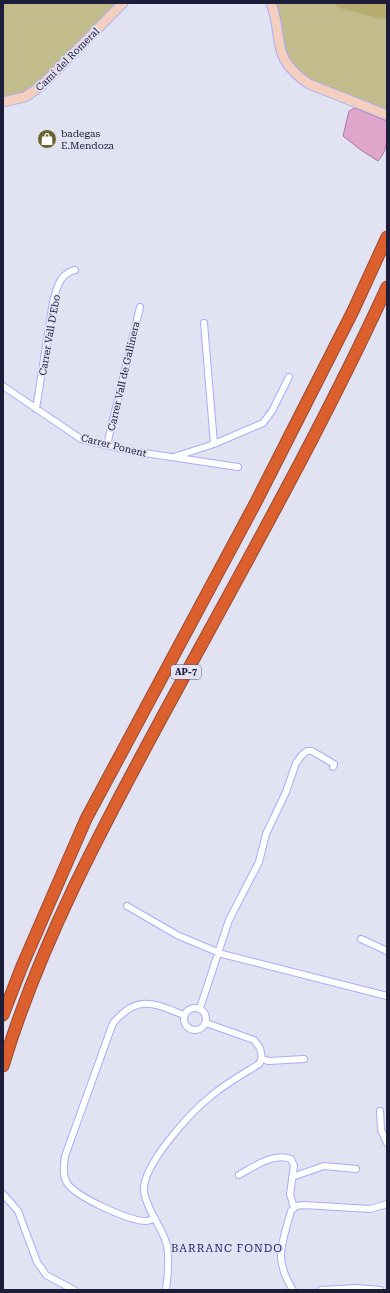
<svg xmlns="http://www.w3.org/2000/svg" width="390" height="1293" font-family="'Roboto Serif',serif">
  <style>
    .green { fill: #c2bb8c }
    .forest { fill: #b6ad6f }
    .water { fill: #dfa5ca; stroke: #a57c9f }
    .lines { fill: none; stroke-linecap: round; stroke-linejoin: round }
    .street-casing { stroke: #a8acf8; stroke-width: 8 }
    .secondary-casing { stroke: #a8acf8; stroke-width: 11 }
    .highway-casing { stroke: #994932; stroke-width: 13 }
    .street { stroke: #fff; stroke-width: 6 }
    .secondary { stroke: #f4cfc0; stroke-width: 9 }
    .highway { stroke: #dc602d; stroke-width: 11 }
    .labels { text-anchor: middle; stroke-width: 3.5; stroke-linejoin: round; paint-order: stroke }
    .shield { fill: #e1e2f2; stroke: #585871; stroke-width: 1 }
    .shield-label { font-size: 9px; font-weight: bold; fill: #1d1d3a }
    .street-label { font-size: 10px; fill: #1d1d3a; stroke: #e1e2f2 }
    .poi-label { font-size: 10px; fill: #1d1d3a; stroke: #e1e2f2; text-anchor: start }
    .neighbourhood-label { font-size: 11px; letter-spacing: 1px; fill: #262261; stroke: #e1e2f2 }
  </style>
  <rect width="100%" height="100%" fill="#e1e2f2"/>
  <!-- green -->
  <path class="green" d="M3,3H119L37,85L25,93L3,99Z
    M274,3H387V110C356,98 307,87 289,59C279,43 278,21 274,3Z"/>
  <!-- forest -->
  <path class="forest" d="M334,3H387V18L381,19L339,8Z"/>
  <!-- water -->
  <path class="water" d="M355,108L387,121C387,137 389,149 378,161L361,150L343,136L349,111Z"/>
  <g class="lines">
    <!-- street casing -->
    <g class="street-casing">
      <path id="street" d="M3,386L81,439L131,451L238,467
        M36,409L53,302C57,288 59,274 75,270
        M214,444L263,423L272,411L289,377
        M107,445L140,307
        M174,457L214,444L204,323
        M127,906L177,935L222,954L387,996
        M361,939L387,951
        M184 1019a11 11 0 1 1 22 0a11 11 0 1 1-22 0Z
        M200,1008L229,920L259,862L266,834L286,792L296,763L302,755L307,751H312L334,764L333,767
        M261,1059L269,1061L304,1059
        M380,1111L381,1130L387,1143
        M239,1175C253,1167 274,1152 291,1159L294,1166L290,1194L294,1208
        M292,1177L324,1166L356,1169
        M3,1194L18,1211L37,1262L46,1275L74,1290
        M155,1218C152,1219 149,1221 146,1221C129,1221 76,1197 67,1183C62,1175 64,1164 65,1156L113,1023C138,994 153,1003 184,1015
        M166,1290C168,1275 170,1256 166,1242C160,1224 147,1210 144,1192C141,1166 191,1112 211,1096C225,1084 243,1074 259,1064L262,1058L260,1048L254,1040L206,1023
        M293,1290C273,1258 282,1245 291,1211L296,1206L304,1205L370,1209L387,1204
        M321,1290L357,1288L380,1290"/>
    </g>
    <!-- secondary casing -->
    <g class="secondary-casing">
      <path id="secondary" d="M271,3C284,38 269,57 309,84L387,115
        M3,102L25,97L41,86L123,3"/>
    </g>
    <!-- highway casing -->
    <g class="highway-casing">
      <path id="highway" d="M3,1015L22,966L86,819L256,502L353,311L387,237
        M3,1066C40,944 100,832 160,721C238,577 319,435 387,287"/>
    </g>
    <!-- street -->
    <use href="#street" class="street"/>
    <!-- secondary -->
    <use href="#secondary" class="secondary"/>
    <!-- highway -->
    <use href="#highway" class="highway"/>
  </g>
  <!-- icons -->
  <defs>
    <g id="shop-disc" transform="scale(1)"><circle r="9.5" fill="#6a622f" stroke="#e1e2f2"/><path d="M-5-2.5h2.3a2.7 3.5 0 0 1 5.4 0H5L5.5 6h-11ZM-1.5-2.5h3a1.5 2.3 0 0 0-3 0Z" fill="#fff"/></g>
  </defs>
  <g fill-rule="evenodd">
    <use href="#shop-disc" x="47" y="139"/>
  </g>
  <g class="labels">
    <!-- shield labels -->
    <rect class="shield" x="171" y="665" width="30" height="14" rx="3"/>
    <g class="shield-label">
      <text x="186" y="675">AP-7</text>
    </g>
    <!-- street labels -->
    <g class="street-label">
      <text transform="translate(67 59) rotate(-45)" y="4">Camí del Romeral</text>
      <text transform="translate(49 335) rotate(-80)" y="4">Carrer Vall D'Ebo</text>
      <text transform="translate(123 376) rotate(-77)" y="4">Carrer Vall de Gallinera</text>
      <text transform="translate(114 445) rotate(14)" y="4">Carrer Ponent</text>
    </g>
    <!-- poi labels -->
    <g class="poi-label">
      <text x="61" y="137">badegas<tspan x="61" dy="12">E.Mendoza</tspan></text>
    </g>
    <!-- neighbourhood labels -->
    <g class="neighbourhood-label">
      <text x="227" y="1252">BARRANC FONDO</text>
    </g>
  </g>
  <!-- border -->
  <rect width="390" height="1293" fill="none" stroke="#1d1d3a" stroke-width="8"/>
</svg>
